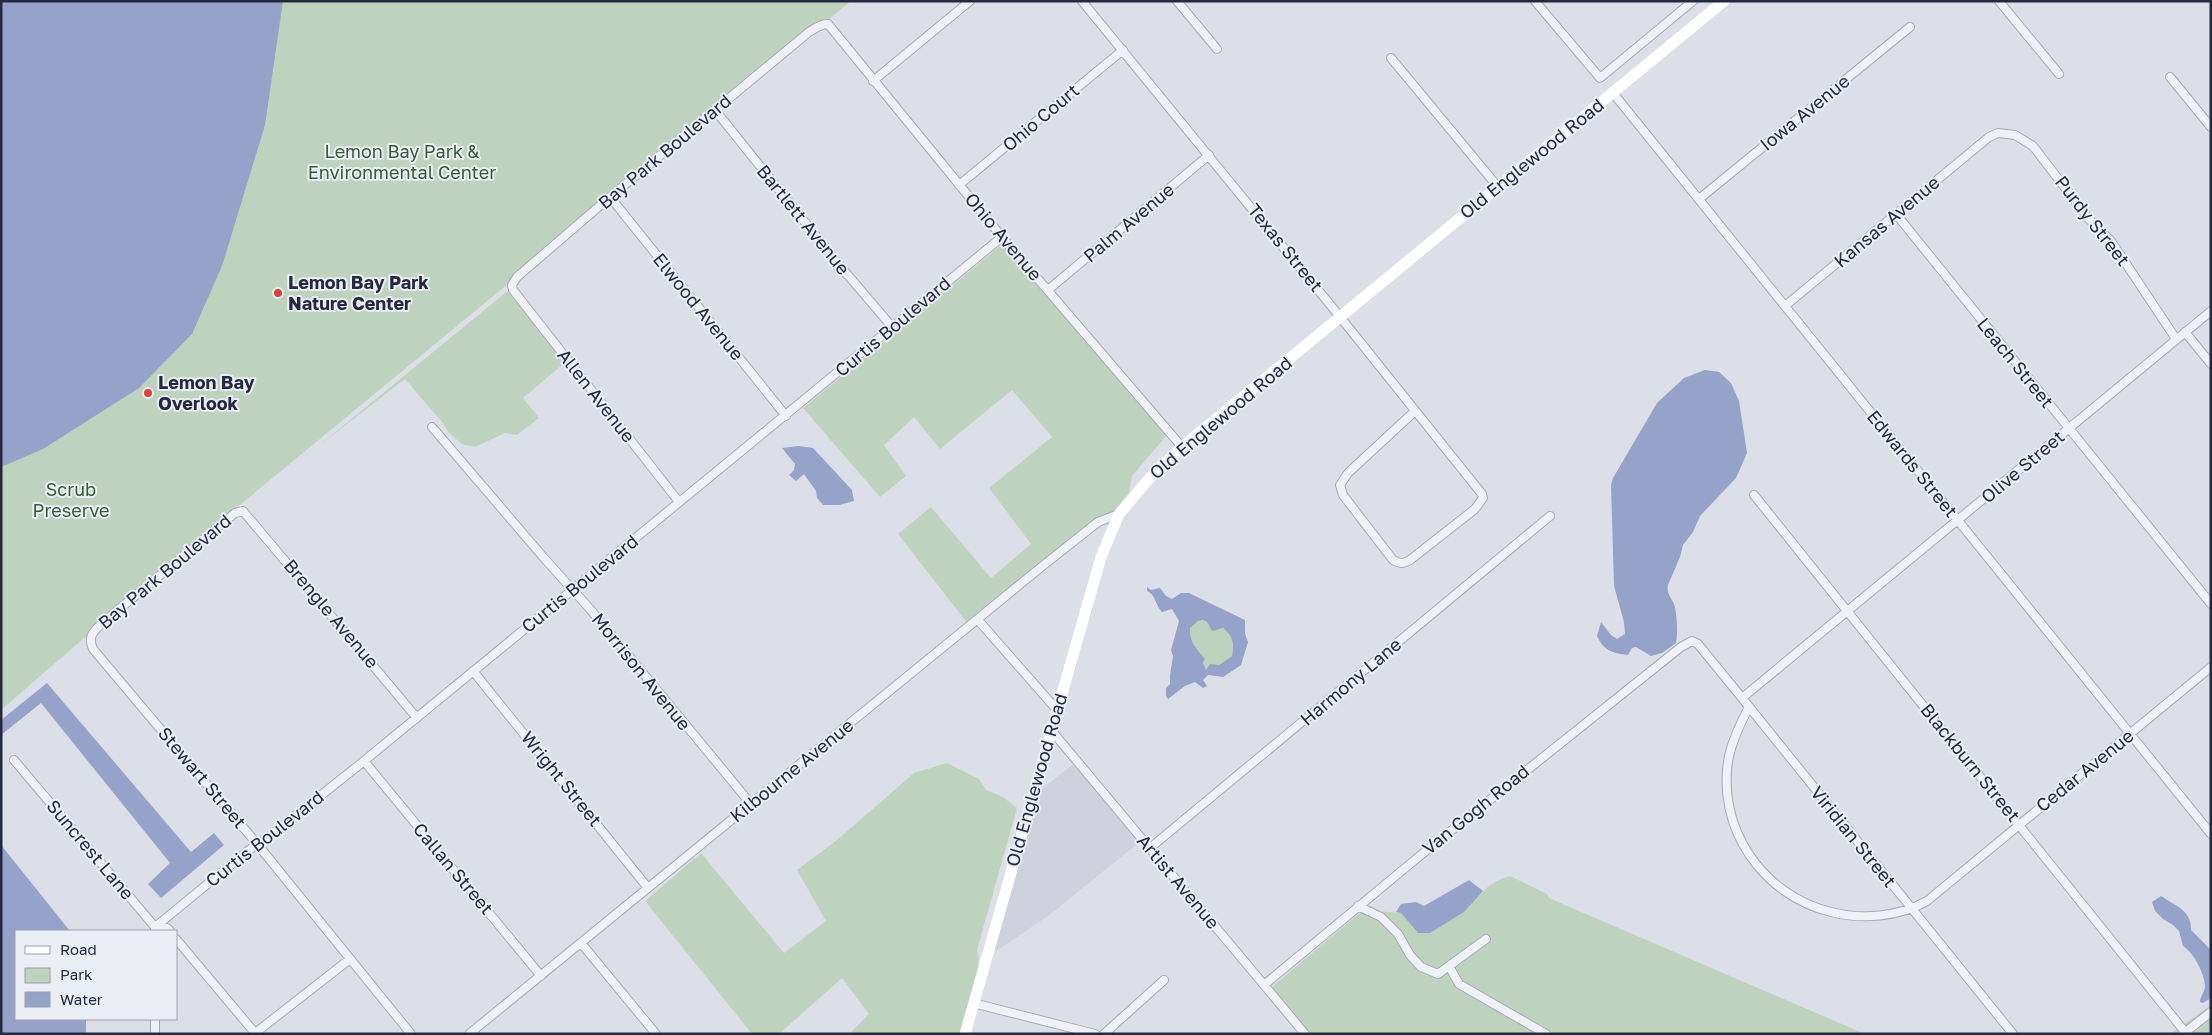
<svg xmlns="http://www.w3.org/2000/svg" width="2212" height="1035" font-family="'Golos Text',sans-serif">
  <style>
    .built { fill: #cfd1dd }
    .green { fill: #bed3bd }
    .water { fill: #95a3cb; fill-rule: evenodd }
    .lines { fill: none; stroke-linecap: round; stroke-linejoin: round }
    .street-casing { stroke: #a6a8b6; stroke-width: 10 }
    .street { stroke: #f0f1f6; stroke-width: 8 }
    .secondary { stroke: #fff; stroke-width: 11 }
    .poi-dot { fill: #d84437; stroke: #eceef6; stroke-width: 2 }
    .labels { text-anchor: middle; stroke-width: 4; stroke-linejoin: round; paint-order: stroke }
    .street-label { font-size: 18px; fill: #252940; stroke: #eceef6 }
    .park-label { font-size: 18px; fill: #325c33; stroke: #eceef6 }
    .poi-label { font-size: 18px; font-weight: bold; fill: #252940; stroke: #eceef6; text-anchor: start }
  </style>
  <rect width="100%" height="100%" fill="#dddfe8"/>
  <!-- built -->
  <path class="built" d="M1076,762L1141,841L1048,916L992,954L1038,792Z"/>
  <!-- green -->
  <path class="green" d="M252,1H851L195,542L1,710V455Z
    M1010,243L1016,247L1166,436L1132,476L1129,494L1113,516L968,624L898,534L931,507L991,578L1031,544L989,488L1052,437L1012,390L940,449L914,417L884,445L906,476L880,497L803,408L999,247Z
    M510,289L568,360L523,398L539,418L517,435L505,433L475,447L462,444L449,433L442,422L405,379L316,448Z
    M1203,620C1207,622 1209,626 1213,627C1215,628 1218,627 1221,628C1234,631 1233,645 1232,656L1219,665H1213L1205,670L1203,663L1205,659C1196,648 1189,641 1189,628L1198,621Z
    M947,763L979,779L986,790L1003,797L1017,808L977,950C984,968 965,1014 960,1034H849L869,1014L842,978L779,1034H752L645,901L701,853L784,953L826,921L797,870L837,840L914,773Z
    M1510,876L1547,894L1549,898L1865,1034H1302L1265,993L1363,910L1401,913L1418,933C1433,927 1452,922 1464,911C1482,895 1485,883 1510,876Z
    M2211,1005V1034H2170Z"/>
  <!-- water -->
  <path class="water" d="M1,1H283L265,125L222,266L192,334L139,388L43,449L1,467Z
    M1705,370L1719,372L1731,383L1739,401L1747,453L1736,478L1700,516L1693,532L1683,545L1680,557L1668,585C1666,594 1673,599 1675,607C1677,617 1678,634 1676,643L1662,653L1651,656L1636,647L1632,648L1628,655C1612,653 1604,651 1597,636L1601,622L1611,635L1617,639L1625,634L1624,622L1614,586L1611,485L1613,478L1657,403L1684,378Z
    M798,446L813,448L852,490L854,501L839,505H823L817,498L816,491L804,474L796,481L789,475L794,470L795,464L782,448Z
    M1147,587L1151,590L1160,588L1166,596L1172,599L1181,593H1189L1245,620V634L1248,642L1241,665L1223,677L1208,675L1203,680L1207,686L1203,688L1195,682L1185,686L1168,699L1166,696V688L1170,684V675L1173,656L1171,650L1179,621L1172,609L1162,612C1155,605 1156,595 1147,591ZM1203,620L1207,622L1212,631L1223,628C1233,636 1234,643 1232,656L1219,665L1210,664L1206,670L1203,663L1205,659C1196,648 1189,641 1190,628L1198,621Z
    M47,683L191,852L214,833L224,845L161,898L148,884L170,863L41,703L1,735V720Z
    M1,845L70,931H16V1019H86V1034H1Z
    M1469,880L1483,891L1464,912L1430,933H1418L1401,913L1396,912L1401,904L1416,902L1424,906Z
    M2161,896C2174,905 2192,910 2191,930L2211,950V998L2203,1003L2200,1002C2200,997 2204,993 2205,987C2205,974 2194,953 2183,946L2179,931L2173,925L2163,919L2155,911L2152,902Z"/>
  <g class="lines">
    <!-- street casing -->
    <g class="street-casing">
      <path id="street" d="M1082,1L1341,318L1482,494L1483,498L1475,509L1410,560C1403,564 1400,564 1393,560L1343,495L1340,485L1348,473L1415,411
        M1177,1L1217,49
        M1535,1L1600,78L1693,1
        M1999,1L2059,74
        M1391,58L1498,187
        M2170,77L2211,127
        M873,81L970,1
        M1613,93L2211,834
        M715,110L841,267L893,328
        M959,185L1123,50
        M610,197L786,416
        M1699,199L1910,27
        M1896,214L2211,604
        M1048,290L1209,155
        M1785,306L1989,137L1998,133L2015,135L2033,146L2089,219L2111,241L2176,339
        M2185,332L2211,364
        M432,427L544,558L590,609L751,804
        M1754,495L2185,1032
        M679,502L513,290L512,285L517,277L610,197L809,32C816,28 820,24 828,24L1002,237L1182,447
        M978,620L1057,710
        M473,671L648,888
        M1742,698L2211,311
        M1749,707C1741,722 1733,739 1729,756C1715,827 1763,896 1831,912C1862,920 1898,917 1927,901L2211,667
        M1051,730L1305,1034
        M14,760L155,927L167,928L170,931
        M364,761L541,976
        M1150,848L1550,516
        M1358,906L1381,917L1398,934L1410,955L1421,967L1438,974L1486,939
        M155,931V927L249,850L266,839L364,761L1002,237
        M176,939L255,1033
        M581,943L656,1034
        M1449,966L1459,984L1546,1034
        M1264,985L1422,854L1681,647L1692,641L1698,644L1742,698L2013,1034
        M973,1003L1095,1034
        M155,1034V1019
        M254,1034L350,959
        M411,1034L258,845L93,649C88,638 92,633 100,625L235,513L243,511L417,718
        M469,1034L1045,564L1098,522L1119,514
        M1104,1034L1164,980
        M2183,1034L2211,1012"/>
    </g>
    <!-- street -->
    <use href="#street" class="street"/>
    <!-- secondary -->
    <path class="secondary" d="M965,1034L1101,557L1119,514L1154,473L1182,447L1724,1"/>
  </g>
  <!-- markers -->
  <g class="poi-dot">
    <circle cx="278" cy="293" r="5"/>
    <circle cx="148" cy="393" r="5"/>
  </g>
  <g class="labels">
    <!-- street labels -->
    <g class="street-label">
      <text transform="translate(1805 113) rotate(-39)" y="6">Iowa Avenue</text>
      <text transform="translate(1041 118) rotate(-40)" y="6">Ohio Court</text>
      <text transform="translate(665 152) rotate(-40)" y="6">Bay Park Boulevard</text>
      <text transform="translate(1532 159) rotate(-39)" y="6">Old Englewood Road</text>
      <text transform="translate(803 220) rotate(51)" y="6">Bartlett Avenue</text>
      <text transform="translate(2092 221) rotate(52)" y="6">Purdy Street</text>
      <text transform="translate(1887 222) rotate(-40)" y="6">Kansas Avenue</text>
      <text transform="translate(1129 223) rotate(-40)" y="6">Palm Avenue</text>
      <text transform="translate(1003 237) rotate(50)" y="6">Ohio Avenue</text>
      <text transform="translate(1285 248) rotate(51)" y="6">Texas Street</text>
      <text transform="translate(698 307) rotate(51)" y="6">Elwood Avenue</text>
      <text transform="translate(893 327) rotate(-40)" y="6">Curtis Boulevard</text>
      <text transform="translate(2015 363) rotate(51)" y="6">Leach Street</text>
      <text transform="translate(596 396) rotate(52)" y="6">Allen Avenue</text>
      <text transform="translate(1221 418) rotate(-40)" y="6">Old Englewood Road</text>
      <text transform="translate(1912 464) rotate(51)" y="6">Edwards Street</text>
      <text transform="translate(2023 467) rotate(-40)" y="6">Olive Street</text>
      <text transform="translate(165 572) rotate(-40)" y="6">Bay Park Boulevard</text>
      <text transform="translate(580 584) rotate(-39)" y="6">Curtis Boulevard</text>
      <text transform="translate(331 614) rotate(50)" y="6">Brengle Avenue</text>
      <text transform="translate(641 672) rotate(51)" y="6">Morrison Avenue</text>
      <text transform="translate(1351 682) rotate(-40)" y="6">Harmony Lane</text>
      <text transform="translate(1970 763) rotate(51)" y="6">Blackburn Street</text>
      <text transform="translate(792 771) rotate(-39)" y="6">Kilbourne Avenue</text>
      <text transform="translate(2085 771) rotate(-39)" y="6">Cedar Avenue</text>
      <text transform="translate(202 778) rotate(50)" y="6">Stewart Street</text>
      <text transform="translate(561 779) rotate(51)" y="6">Wright Street</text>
      <text transform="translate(1037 780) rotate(-74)" y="6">Old Englewood Road</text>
      <text transform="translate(1476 810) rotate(-39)" y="6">Van Gogh Road</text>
      <text transform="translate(1853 837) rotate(51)" y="6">Viridian Street</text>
      <text transform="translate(265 839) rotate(-38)" y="6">Curtis Boulevard</text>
      <text transform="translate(90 850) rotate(50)" y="6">Suncrest Lane</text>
      <text transform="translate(453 869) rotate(50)" y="6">Callan Street</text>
      <text transform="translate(1178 882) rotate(50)" y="6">Artist Avenue</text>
    </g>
    <!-- park labels -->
    <g class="park-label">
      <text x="402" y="158">Lemon Bay Park &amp;<tspan x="402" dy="21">Environmental Center</tspan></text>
      <text x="71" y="496">Scrub<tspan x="71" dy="21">Preserve</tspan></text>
    </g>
    <!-- poi labels -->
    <g class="poi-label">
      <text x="288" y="289">Lemon Bay Park<tspan x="288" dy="21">Nature Center</tspan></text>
      <text x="158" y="389">Lemon Bay<tspan x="158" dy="21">Overlook</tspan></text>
    </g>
  </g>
  <!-- border -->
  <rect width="2212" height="1035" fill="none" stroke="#252940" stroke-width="5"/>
  <!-- legend -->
  <rect x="15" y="930" width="162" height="90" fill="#eceef6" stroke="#9c9fad"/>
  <rect x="25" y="946" width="25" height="8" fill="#ffffff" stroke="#9c9fad"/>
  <text x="60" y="955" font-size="15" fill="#252940">Road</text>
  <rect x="25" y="968" width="25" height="15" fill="#bed3bd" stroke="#9c9fad"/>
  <text x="60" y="980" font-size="15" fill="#252940">Park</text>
  <rect x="25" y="992" width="25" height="15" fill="#95a3cb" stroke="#9c9fad"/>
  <text x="60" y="1005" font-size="15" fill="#252940">Water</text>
</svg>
